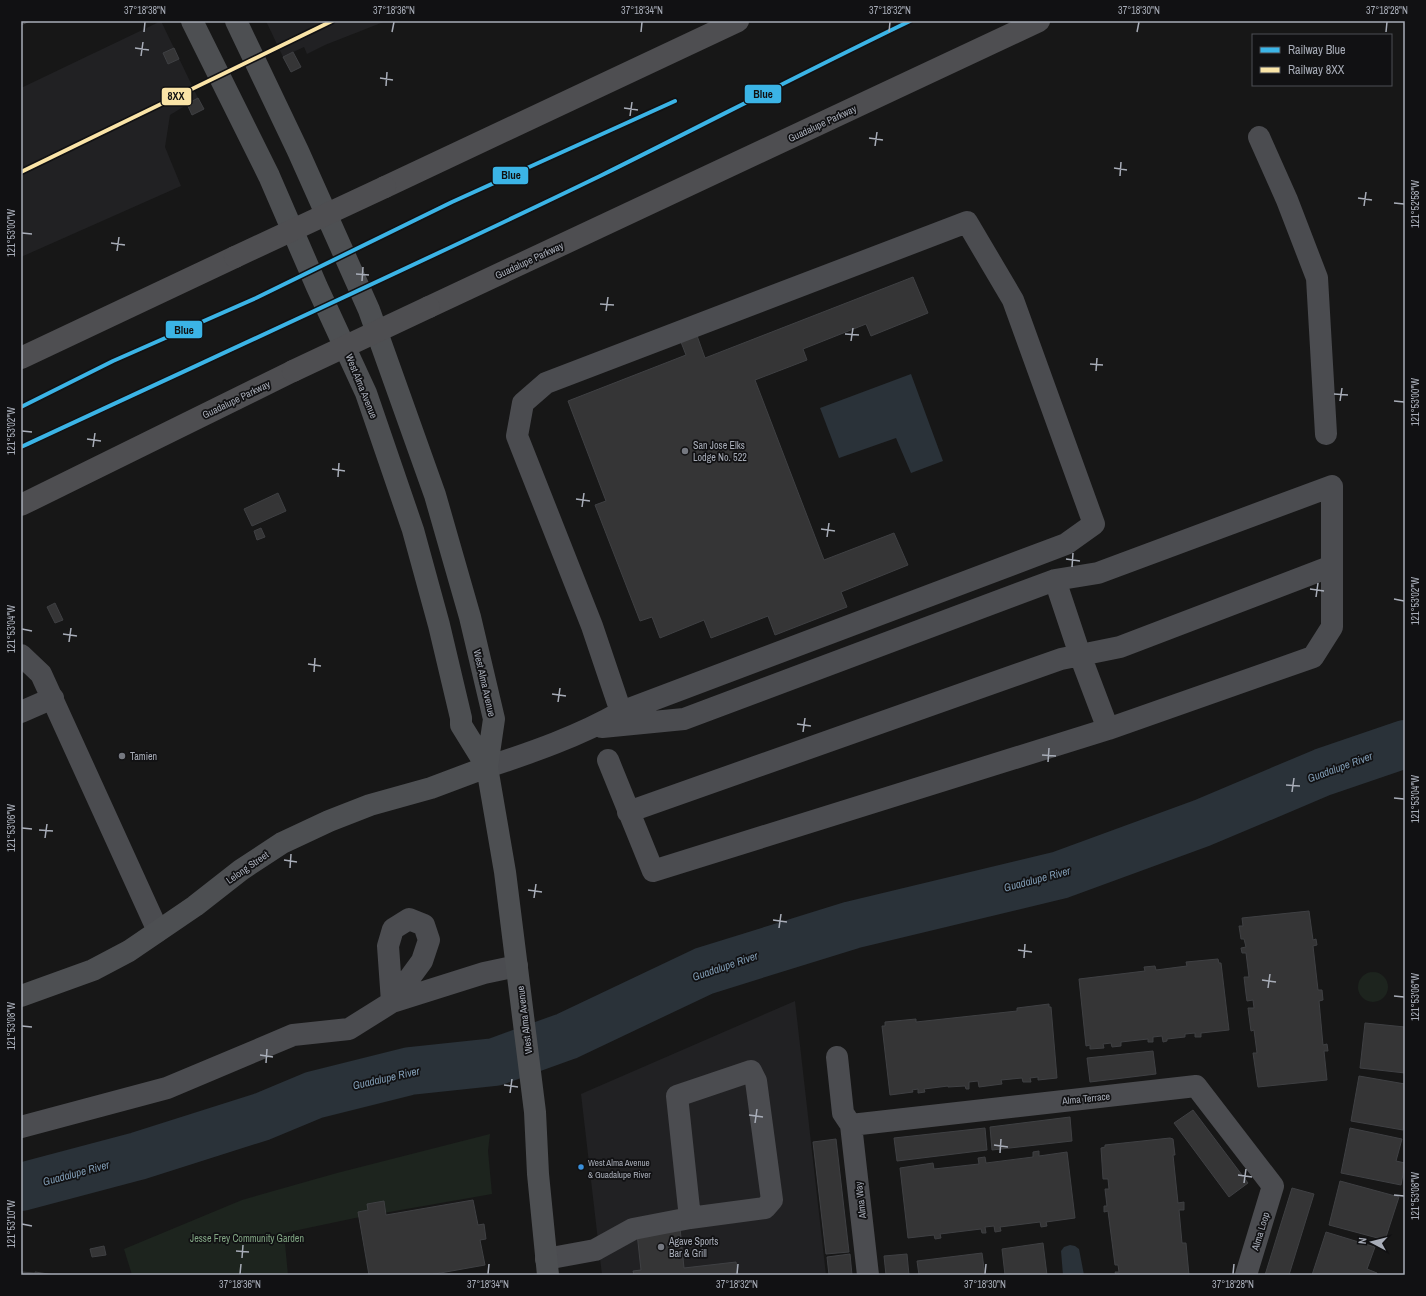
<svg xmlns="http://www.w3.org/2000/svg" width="1426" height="1296" font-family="'Archivo Narrow',sans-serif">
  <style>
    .built { fill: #212123 }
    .green { fill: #1d241e }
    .water { fill: #2a3239 }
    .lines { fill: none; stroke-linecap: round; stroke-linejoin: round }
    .river { stroke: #2a3239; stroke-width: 48 }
    .building { fill: #353536; stroke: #3f4043 }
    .minor { stroke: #4b4c50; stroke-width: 22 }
    .major { stroke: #4d4f52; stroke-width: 22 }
    .highway { stroke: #4e4e51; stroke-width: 22 }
    .highway-bridge { stroke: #4e4e51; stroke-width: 22 }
    .rail-1-casing { stroke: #111113; stroke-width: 7 }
    .rail-2-casing { stroke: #111113; stroke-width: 7 }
    .rail-1 { stroke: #3bb4e6; stroke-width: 4 }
    .rail-2 { stroke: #fae4a7; stroke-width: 4 }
    .ticks { fill: none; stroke: #a8adb8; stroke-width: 1.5 }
    .poi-dot { fill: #757880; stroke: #111113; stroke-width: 1.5 }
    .bus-dot { fill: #3a90db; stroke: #111113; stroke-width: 1.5 }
    .labels { text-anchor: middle; stroke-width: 3.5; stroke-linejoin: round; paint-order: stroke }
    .bus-label { font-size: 9px; fill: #a8adb8; stroke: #111113; text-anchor: start }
    .street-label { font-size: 10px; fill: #a8adb8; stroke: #111113 }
    .poi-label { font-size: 10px; fill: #a8adb8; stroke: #111113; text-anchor: start }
    .park-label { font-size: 10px; fill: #7fa381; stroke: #111113 }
    .water-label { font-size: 11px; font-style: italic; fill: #7f9bb3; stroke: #111113 }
    .line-badge { stroke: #111113; stroke-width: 1.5 }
    .pale-badge-label { font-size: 11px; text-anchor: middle; font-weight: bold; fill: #111 }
    .neatline { fill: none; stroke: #a8adb8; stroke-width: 1.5 }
    .ticks-label { font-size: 10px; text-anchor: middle; fill: #a8adb8 }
  </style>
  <rect width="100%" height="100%" fill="#171717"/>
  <!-- built -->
  <path class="built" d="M161,21L198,98L170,115L165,147L181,186L21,257V88Z
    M266,21H386L325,45L307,54L304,47L283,57Z
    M795,1001L826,1275H602L581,1094Z"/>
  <!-- green -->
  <path class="green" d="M1358 987a15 15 0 1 1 30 0a15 15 0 1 1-30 0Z
    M490,1134L488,1151L492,1194L355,1218L284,1233L288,1275H132L124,1249L242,1200L337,1173Z"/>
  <!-- water -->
  <path class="water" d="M911,374L943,461L911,473L896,438L839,458L820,408Z
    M1070,1245L1075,1246L1079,1249L1084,1275H1063L1061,1251L1064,1247Z"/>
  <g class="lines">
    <!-- river -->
    <path class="river" d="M21,1187L138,1156L261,1117L314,1095L410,1071L495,1062L567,1036L704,971L852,925L1060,875L1202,823L1323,772L1405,744"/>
  </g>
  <!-- building -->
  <path class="building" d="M21,21H30L21,25Z
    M174,48L179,59L168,64L163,53Z
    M293,52L301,67L291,72L283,57Z
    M198,98L204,109L192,115L187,104Z
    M913,277L928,313L871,336L866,324L803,349L807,360L755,380L824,560L894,533L908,565L841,592L847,607L775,635L768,616L711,638L704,620L660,638L652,617L640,621L595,505L606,501L568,401L686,355L679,337L695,330L705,358Z
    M278,493L286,511L252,526L244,509Z
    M261,528L265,537L257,540L254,531Z
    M55,603L63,620L55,623L47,607Z
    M1309,911L1313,940L1316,939L1317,945L1313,946L1318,990H1322L1323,1000L1319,1001L1323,1045L1327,1044L1328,1051H1324L1327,1080L1258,1087L1253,1053H1257L1254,1030L1251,1031L1248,1008H1254L1253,1000L1247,1001L1246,994L1244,977H1249L1246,953H1242L1241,948L1246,947L1244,939H1241L1239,926H1243L1242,918Z
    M1218,959L1219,963H1221L1229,1030L1201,1033V1037H1195V1033L1185,1034V1037L1167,1039V1041L1163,1042L1162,1036L1153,1037V1042H1148V1039L1121,1042V1046L1112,1047L1111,1043L1103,1044L1104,1048L1090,1049V1045L1086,1046L1079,979L1145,971L1144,967L1155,966L1156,970L1187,966L1186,962Z
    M1049,1004V1007H1051L1057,1078L1038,1080V1077L1030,1078L1031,1082H1023L1022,1078L1001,1080L1002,1084L979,1087L978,1081L969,1082V1089H966L965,1086L948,1087V1086L924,1089L925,1092L918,1093V1089L912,1090L913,1092L890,1095L882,1026H885V1022L916,1019V1022L1017,1011V1008Z
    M1365,1023L1405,1027V1073L1360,1068Z
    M1153,1051L1156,1074L1090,1082L1087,1058Z
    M1359,1076L1405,1084V1117L1403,1130L1351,1121Z
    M1193,1110L1248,1183L1229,1197L1174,1123Z
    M1070,1117L1072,1141L992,1150L990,1127Z
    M985,1128L987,1150L897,1161L894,1138Z
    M1350,1128L1402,1139L1396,1161L1405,1163L1401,1185L1341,1173Z
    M1170,1138L1173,1139L1175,1155H1173L1178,1203L1184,1202V1210H1179L1182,1243H1186L1189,1275H1116L1115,1272H1119L1118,1265H1115L1108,1211L1104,1212V1206H1107L1105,1189H1109L1108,1179H1103L1101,1148L1105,1147V1145Z
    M836,1139L849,1252L826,1254L813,1142Z
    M1039,1151V1156L1067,1152L1075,1218L1046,1222L1047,1226L1041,1227L1040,1222L1000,1227L1001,1231L995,1232L994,1226L985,1227L986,1233H982L981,1229L940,1234L941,1238L935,1239L934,1235L908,1238L900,1168L933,1163L934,1169L979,1164L978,1158L985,1157L986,1163L1033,1157V1152Z
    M1340,1181L1399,1197L1385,1240L1329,1225Z
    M1292,1188L1314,1194L1289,1275H1265Z
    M473,1200L478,1225L484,1224L486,1239L480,1240L485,1265L429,1275H369L358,1212L368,1210L367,1204L384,1201L386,1215Z
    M680,1228L684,1268L736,1262L738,1275H634L633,1271L641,1270L637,1233Z
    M1326,1232L1375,1247L1367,1269L1377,1273V1275H1312Z
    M1043,1243L1047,1275H1005L1002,1249Z
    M104,1246L106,1255L92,1257L90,1249Z
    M982,1253L985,1275H919L917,1261Z
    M850,1254L852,1275H829L827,1257Z
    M907,1254L909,1275H886L884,1256Z
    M21,1272L35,1273V1272L55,1275H21Z"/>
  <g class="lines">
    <!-- minor -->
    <path class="minor" d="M1259,137L1287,200L1317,278L1326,434
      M1055,580L1080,655L1108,729
      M21,655L41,674L158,931
      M21,712L53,698
      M602,727L684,719L1055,580L1098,573L1332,486V627L1313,657L1108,729L653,871L608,760
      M487,767C533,752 579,736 621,712L1066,544L1094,524L1013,300L967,222L546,383L523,403L517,436L592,626L621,712
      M628,812L1061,659L1120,647L1332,566
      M409,919L424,925L429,940L422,961L392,1002L388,946L393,929Z
      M837,1057L843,1113L851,1125L868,1275
      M851,1125L1196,1086L1273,1186L1246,1275
      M21,1127L167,1088L293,1035L349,1029L392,1002L484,973L517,966
      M546,1259L595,1250L633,1229L690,1218L765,1208L772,1200L756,1081L751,1071L677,1096L690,1218"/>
    <!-- major -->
    <path class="major" d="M192,21L269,176L317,287L366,393L413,530L439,625L461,718V725L487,767
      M236,21L298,151L369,310L435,495L470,617L494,719L487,767L505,872L535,1112L538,1174L548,1275
      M21,996L93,970L129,951L195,906L241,870L282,843L329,821L370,805L431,788L487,767"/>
    <!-- highway -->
    <path class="highway" d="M385,187L738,21
      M429,307L1039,21
      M21,358L235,257
      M21,505L293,371"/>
    <!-- highway-bridge -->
    <path class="highway-bridge" d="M235,257L385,187
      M293,371L429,307"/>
    <!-- rail-1 casing -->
    <g class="rail-1-casing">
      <path id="rail-1" d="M21,407L113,361L256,298L452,202L675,101
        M21,447C214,357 408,269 600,176C703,125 806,71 910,21"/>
    </g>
    <!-- rail-2 casing -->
    <g class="rail-2-casing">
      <path id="rail-2" d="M21,172L332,21"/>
    </g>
    <!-- rail-1 -->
    <use href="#rail-1" class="rail-1"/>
    <!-- rail-2 -->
    <use href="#rail-2" class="rail-2"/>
  </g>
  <!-- ticks -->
  <path class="ticks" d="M144,32L145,22M392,32L394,22M641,32L642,22M889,32L890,22M1137,32L1139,22M1386,32L1387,22M135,48L149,50M141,56L143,42M380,78L393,80M386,86L387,72M624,108L638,110M630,116L632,102M869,138L883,140M875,146L877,132M1114,168L1127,170M1120,176L1121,162M1358,198L1372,200M1394,203L1404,204M1364,206L1366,192M22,233L32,234M111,243L125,245M117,251L119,237M356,274L369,275M362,281L363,267M600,304L614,305M606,311L608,297M845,334L859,335M851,341L853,328M1090,364L1103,365M1096,371L1097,358M1334,394L1348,395M1340,401L1342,388M1394,401L1404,402M22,431L32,432M87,439L101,441M93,447L95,433M332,469L345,471M338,477L339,463M576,499L590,501M582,507L584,493M821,529L835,531M827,537L829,523M1066,559L1080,561M1072,567L1073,553M1310,589L1324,591M1316,597L1318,583M1394,599L1404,601M22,629L32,631M63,634L77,636M69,642L71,628M308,664L321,666M314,672L315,658M552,694L566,696M558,702L560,688M797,724L811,726M803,732L805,718M1042,755L1056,756M1048,762L1049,748M1286,785L1300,786M1292,792L1294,778M1394,798L1404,799M22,828L32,829M39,830L53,831M45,838L47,824M284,860L297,862M290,868L291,854M528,890L542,892M534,898L536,884M773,920L787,922M779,928L781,914M1018,950L1032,952M1024,958L1025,944M1262,980L1276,982M1268,988L1270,974M1394,996L1404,997M22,1026L32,1027M260,1055L273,1057M266,1063L267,1049M504,1085L518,1087M510,1093L512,1079M749,1115L763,1117M755,1123L757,1109M994,1145L1008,1147M1000,1153L1001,1139M1238,1175L1252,1177M1244,1183L1246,1169M1394,1195L1404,1196M22,1224L32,1226M236,1251L249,1252M242,1258L243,1245M240,1274L241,1264M488,1274L489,1264M737,1274L738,1264M985,1274L986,1264M1233,1274L1234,1264"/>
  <!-- markers -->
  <g class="poi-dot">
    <circle cx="685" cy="451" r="4"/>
    <circle cx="122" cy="756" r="4"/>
    <circle cx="661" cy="1247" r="4"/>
  </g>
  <circle class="bus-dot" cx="581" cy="1167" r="3.5"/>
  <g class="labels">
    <!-- bus labels -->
    <g class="bus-label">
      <text x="588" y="1166">West Alma Avenue<tspan x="588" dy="12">&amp; Guadalupe River</tspan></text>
    </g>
    <!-- street labels -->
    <g class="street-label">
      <text transform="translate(822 123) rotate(-25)" y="4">Guadalupe Parkway</text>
      <text transform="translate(529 260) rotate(-25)" y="4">Guadalupe Parkway</text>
      <text transform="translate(362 386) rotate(68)" y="4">West Alma Avenue</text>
      <text transform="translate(236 399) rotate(-26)" y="4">Guadalupe Parkway</text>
      <text transform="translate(485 683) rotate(77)" y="4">West Alma Avenue</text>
      <text transform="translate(247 867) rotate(-35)" y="4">Lelong Street</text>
      <text transform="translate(524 1020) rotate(-97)" y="4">West Alma Avenue</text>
      <text transform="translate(1086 1098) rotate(-6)" y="4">Alma Terrace</text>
      <text transform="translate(860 1200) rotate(-97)" y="4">Alma Way</text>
      <text transform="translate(1260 1231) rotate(-73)" y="4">Alma Loop</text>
    </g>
    <!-- poi labels -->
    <g class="poi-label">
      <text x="693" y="449">San Jose Elks<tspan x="693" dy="12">Lodge No. 522</tspan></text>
      <text x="130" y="760">Tamien</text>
      <text x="669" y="1245">Agave Sports<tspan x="669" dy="12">Bar &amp; Grill</tspan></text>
    </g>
    <!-- park labels -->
    <g class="park-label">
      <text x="247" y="1242">Jesse Frey Community Garden</text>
    </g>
    <!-- water labels -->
    <g class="water-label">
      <text transform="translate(1340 767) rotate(-20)" y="4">Guadalupe River</text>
      <text transform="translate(1037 879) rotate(-15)" y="4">Guadalupe River</text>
      <text transform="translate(725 966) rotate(-19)" y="4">Guadalupe River</text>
      <text transform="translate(386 1078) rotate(-13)" y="4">Guadalupe River</text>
      <text transform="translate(76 1173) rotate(-15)" y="4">Guadalupe River</text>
    </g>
  </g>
  <g class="line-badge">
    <rect x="744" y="84" width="38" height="20" rx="4" fill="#3bb4e6"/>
    <rect x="161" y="87" width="31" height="19" rx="4" fill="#fae4a7"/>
    <rect x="492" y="166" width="37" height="19" rx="4" fill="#3bb4e6"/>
    <rect x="165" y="320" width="38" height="19" rx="4" fill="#3bb4e6"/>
  </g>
  <g class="pale-badge-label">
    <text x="763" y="98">Blue</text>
    <text x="176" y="100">8XX</text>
    <text x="511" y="179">Blue</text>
    <text x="184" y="334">Blue</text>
  </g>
  <!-- border -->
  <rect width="1426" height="1296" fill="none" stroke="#111113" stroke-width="44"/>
  <!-- legend -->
  <rect x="1252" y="34" width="140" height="52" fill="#111113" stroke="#4d4f55"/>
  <rect x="1260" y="47" width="20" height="6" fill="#3bb4e6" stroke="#4d4f55"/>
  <text x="1288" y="54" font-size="12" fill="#a8adb8">Railway Blue</text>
  <rect x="1260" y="67" width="20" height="6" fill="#fae4a7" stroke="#4d4f55"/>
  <text x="1288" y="74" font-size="12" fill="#a8adb8">Railway 8XX</text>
  <!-- north arrow -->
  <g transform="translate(1372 1242) rotate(277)" stroke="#111113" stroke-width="3" paint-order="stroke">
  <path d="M0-3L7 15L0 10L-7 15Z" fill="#a8adb8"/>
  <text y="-6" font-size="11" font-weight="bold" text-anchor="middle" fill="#a8adb8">N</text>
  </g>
  <rect x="22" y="22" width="1382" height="1252" class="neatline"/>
  <g class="ticks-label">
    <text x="145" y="14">37°18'38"N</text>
    <text x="394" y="14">37°18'36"N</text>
    <text x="642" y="14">37°18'34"N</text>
    <text x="890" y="14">37°18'32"N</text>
    <text x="1139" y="14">37°18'30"N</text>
    <text x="1387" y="14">37°18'28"N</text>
    <text transform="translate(1415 204) rotate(-90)" y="4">121°52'58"W</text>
    <text transform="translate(11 233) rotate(-90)" y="4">121°53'00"W</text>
    <text transform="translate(1415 402) rotate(-90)" y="4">121°53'00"W</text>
    <text transform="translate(11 431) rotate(-90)" y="4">121°53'02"W</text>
    <text transform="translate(1415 601) rotate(-90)" y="4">121°53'02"W</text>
    <text transform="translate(11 629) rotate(-90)" y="4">121°53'04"W</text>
    <text transform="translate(1415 799) rotate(-90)" y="4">121°53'04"W</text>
    <text transform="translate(11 828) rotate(-90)" y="4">121°53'06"W</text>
    <text transform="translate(1415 997) rotate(-90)" y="4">121°53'06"W</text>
    <text transform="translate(11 1026) rotate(-90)" y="4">121°53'08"W</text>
    <text transform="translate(1415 1196) rotate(-90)" y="4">121°53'08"W</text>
    <text transform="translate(11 1224) rotate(-90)" y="4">121°53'10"W</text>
    <text x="240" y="1288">37°18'36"N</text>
    <text x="488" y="1288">37°18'34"N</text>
    <text x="737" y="1288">37°18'32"N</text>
    <text x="985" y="1288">37°18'30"N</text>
    <text x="1233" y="1288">37°18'28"N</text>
  </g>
</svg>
